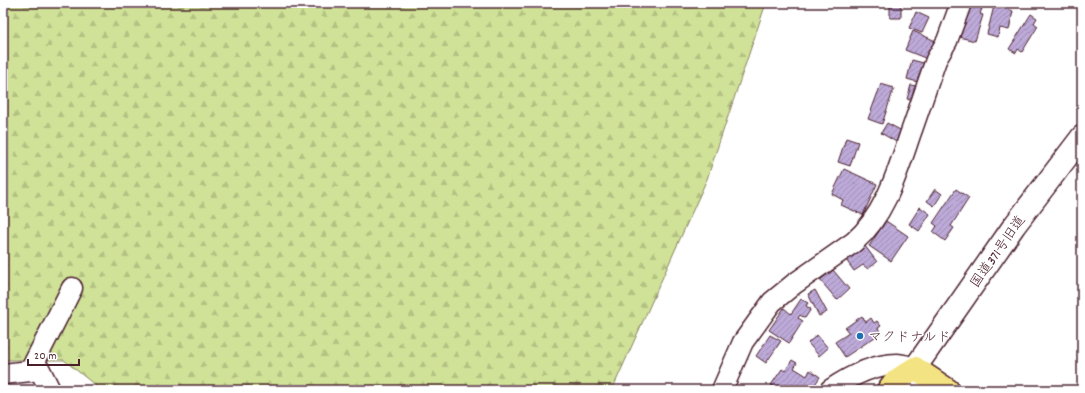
<svg xmlns="http://www.w3.org/2000/svg" width="1085" height="393" font-family="Dekko,'Klee One',sans-serif">
  <style>
    .forest { fill: url(#forest-firs); stroke: #8c8061 }
    .building { fill: url(#building-hatch); stroke: #4a1f2b }
    .lines { fill: none; stroke-linecap: round; stroke-linejoin: round }
    .street-casing { stroke: #4a1f2b; stroke-width: 23 }
    .secondary-casing { stroke: #4a1f2b; stroke-width: 25 }
    .highway-casing { stroke: #4a1f2b; stroke-width: 25 }
    .street { stroke: #fff; stroke-width: 20 }
    .secondary { stroke: #fff; stroke-width: 22 }
    .highway { stroke: #f4e382; stroke-width: 22 }
    .poi-dot { fill: #1f6fb2; stroke: #fff; stroke-width: 1.5 }
    .labels { text-anchor: middle; stroke-width: 3; stroke-linejoin: round; paint-order: stroke }
    .street-label { font-size: 14px; fill: #4a1f2b; stroke: #fff }
    .poi-label { font-size: 14px; fill: #4a1f2b; stroke: #fff; text-anchor: start }
  </style>
  <defs>
    <pattern id="forest-firs" width="22" height="20" patternUnits="userSpaceOnUse"><rect width="22" height="20" fill="#cfe297"/><path d="M5 1l3.5 6h-7zM16 11l3.5 6h-7z" fill="#b3c182"/></pattern>
    <pattern id="building-hatch" width="6" height="6" patternUnits="userSpaceOnUse"><rect width="6" height="6" fill="#bdaad9"/><path d="M-1 1l2-2M0 6l6-6M5 7l2-2" fill="none" stroke="#9c8ab0"/></pattern>
  </defs>
  <rect width="100%" height="100%" fill="#fff"/>
  <filter id="ink" filterUnits="userSpaceOnUse"><feTurbulence type="fractalNoise" baseFrequency=".025" numOctaves="2"/><feDisplacementMap in="SourceGraphic" scale="8" xChannelSelector="R" yChannelSelector="G"/><feConvolveMatrix kernelMatrix="1 2 1 2 8 2 1 2 1" color-interpolation-filters="sRGB"/></filter>
  <g filter="url(#ink)">
    <!-- forest -->
    <path class="forest" d="M3,3H766L707,179L612,390H101L64,360H3Z"/>
    <!-- building -->
    <path class="building" d="M890,3H901V18H890Z
      M971,3H984L980,14L983,15L975,41L959,37Z
      M994,6L1013,11L1009,30L1000,28L998,37L987,34Z
      M916,12L929,18L922,33L909,28Z
      M1031,14L1037,18L1034,23L1038,26L1022,52L1018,49L1016,53L1009,49Z
      M913,31L938,42L930,60L905,50Z
      M912,60L927,64L921,83L907,79Z
      M881,84L894,88L882,124L868,119Z
      M911,85L920,87L917,102L907,99Z
      M887,123L904,132L898,143L881,133Z
      M846,138L858,142L850,166L838,162Z
      M844,169L877,184L863,215L841,205L843,200L832,194Z
      M935,189L942,194L934,206L927,201Z
      M956,189L969,198L951,226L954,228L945,241L933,232L937,226L933,223Z
      M920,207L930,214L919,231L909,224Z
      M886,221L908,236L891,261L869,246Z
      M865,246L877,262L868,269L863,265L854,271L846,260Z
      M833,270L849,289L837,300L820,280Z
      M815,290L827,312L819,316L808,294Z
      M801,299L808,303L806,306L811,309L805,318L800,315L798,318L803,321L789,343L769,330L784,308L791,314Z
      M862,316L866,322L871,318L874,323L877,321L881,326L878,328L881,333L845,357L835,342L849,333L845,328Z
      M770,335L781,341L766,363L756,356Z
      M817,335L828,348L819,356L808,343Z
      M792,360L797,363L794,368L807,376L810,370L820,377L811,390L804,386L801,390H779L771,385L782,369L785,371Z"/>
    <g class="lines">
      <!-- street casing -->
      <g class="street-casing">
        <path id="street" d="M30,371L72,288
          M3,374L40,370L50,390
          M722,390L743,342L772,302L794,284L854,242C885,215 897,173 910,135C919,110 927,85 936,60L947,41L961,3
          M830,390C849,377 874,364 897,364C903,364 910,367 915,368"/>
      </g>
      <!-- secondary casing -->
      <g class="secondary-casing">
        <path id="secondary" d="M911,390L915,368L1014,226L1082,137"/>
      </g>
      <!-- highway casing -->
      <g class="highway-casing">
        <path id="highway" d="M888,390L894,382L915,368L948,390"/>
      </g>
      <!-- street -->
      <use href="#street" class="street"/>
      <!-- secondary -->
      <use href="#secondary" class="secondary"/>
      <!-- highway -->
      <use href="#highway" class="highway"/>
    </g>
  </g>
  <!-- markers -->
  <circle class="poi-dot" cx="860" cy="336" r="4"/>
  <g class="labels">
    <!-- street labels -->
    <g class="street-label">
      <text transform="translate(997 251) rotate(-55)" y="5">国道371号旧道</text>
    </g>
    <!-- poi labels -->
    <g class="poi-label">
      <text x="868" y="341">マクドナルド</text>
    </g>
  </g>
  <!-- margin -->
  <rect width="1085" height="393" fill="none" stroke="#fff" stroke-width="16"/>
  <rect x="8" y="8" width="1069" height="377" fill="none" stroke="#4a1f2b" stroke-width="1.5" filter="url(#ink)"/>
  <!-- scale -->
  <path d="M28 359v6h51v-6" fill="none" stroke="#4a1f2b" stroke-width="2"/>
  <text x="34" y="359" font-size="12" fill="#4a1f2b" stroke="#ffffff" stroke-width="3" paint-order="stroke">20 m</text>
</svg>
